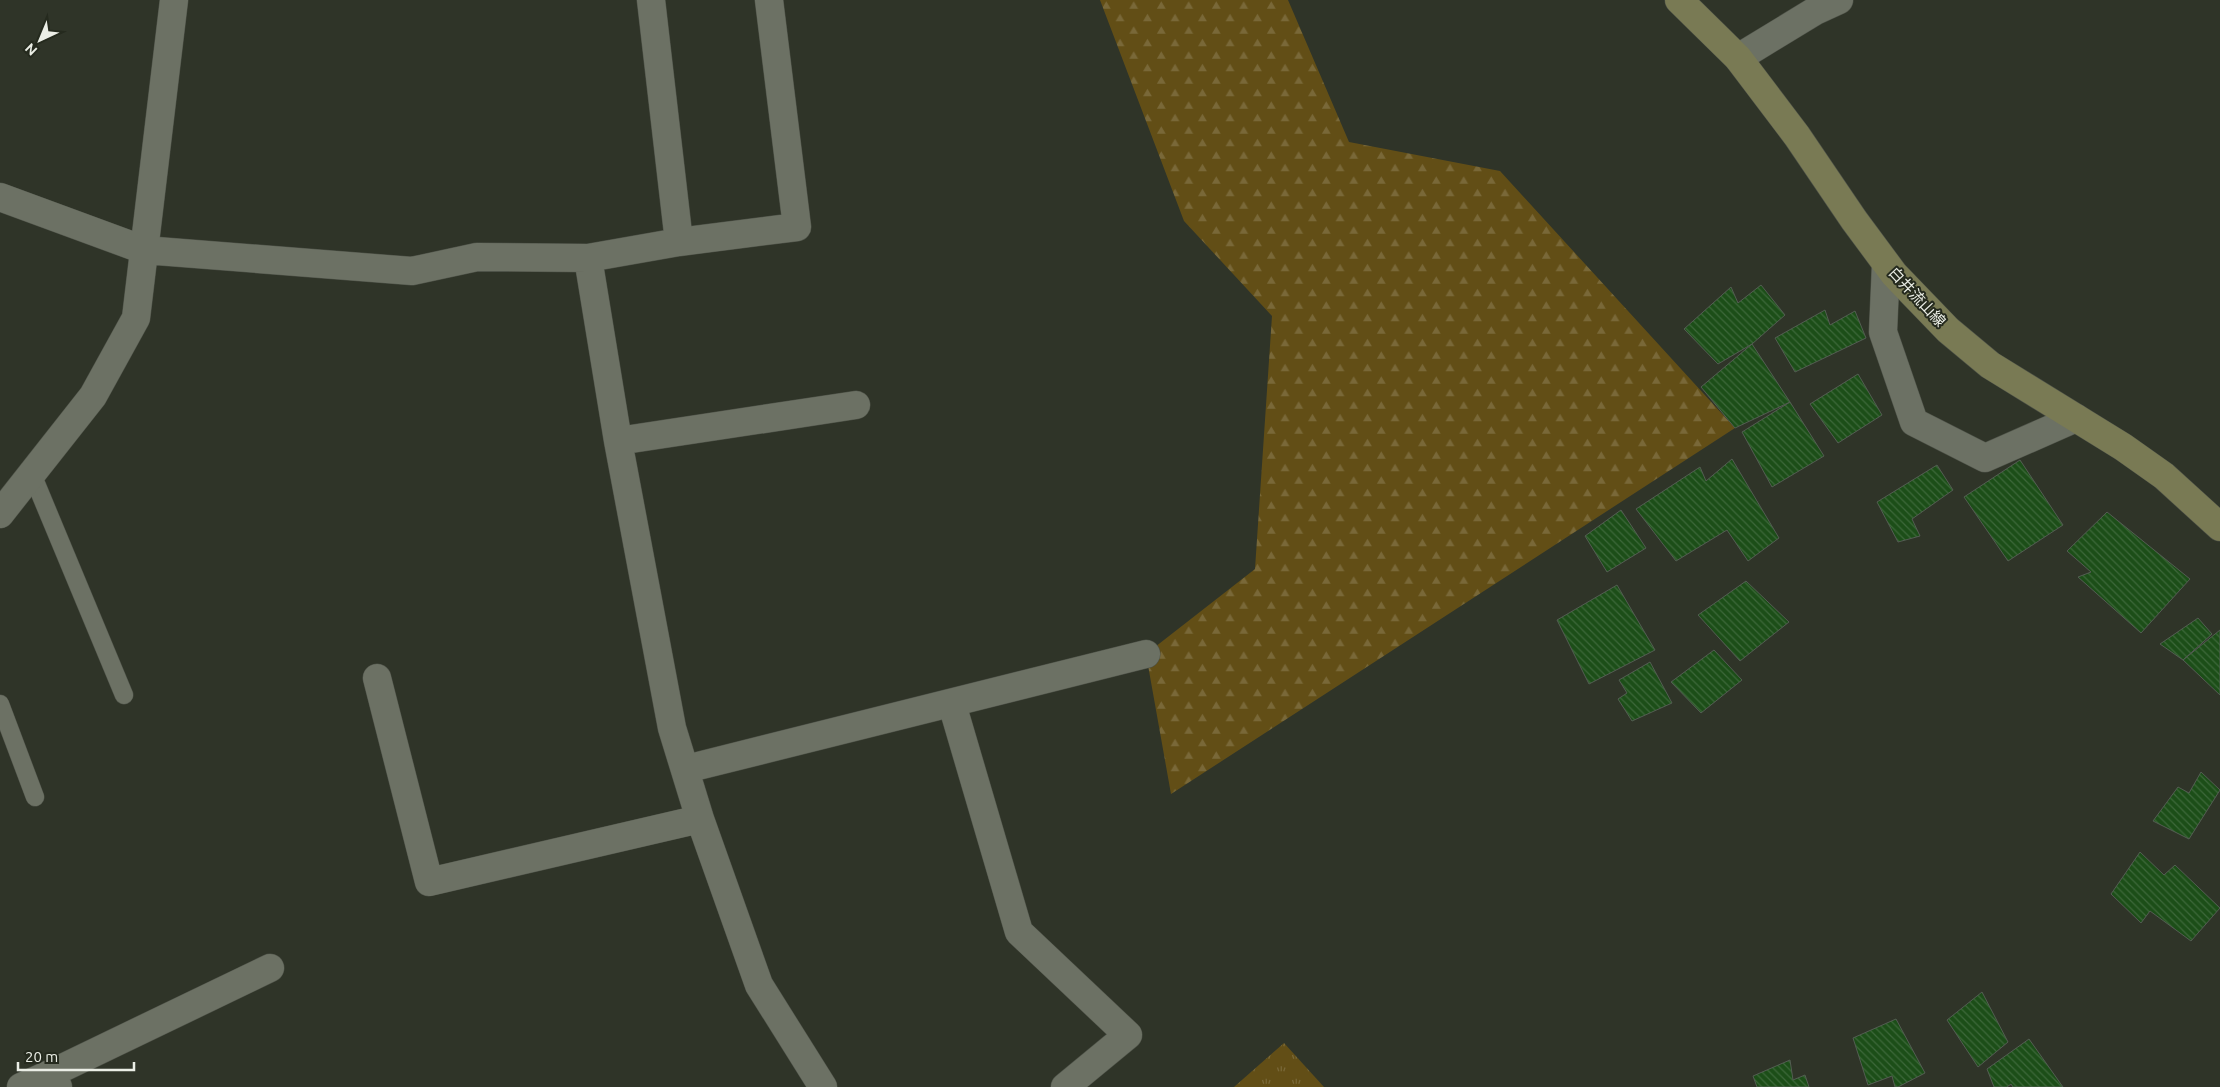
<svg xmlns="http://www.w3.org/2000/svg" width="2220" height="1087" font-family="Ubuntu,'Noto Sans JP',sans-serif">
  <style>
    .grass { fill: url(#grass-tufts) }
    .forest { fill: url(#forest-firs) }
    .building { fill: url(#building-back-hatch); stroke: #535d52 }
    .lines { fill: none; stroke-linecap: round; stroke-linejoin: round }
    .service-casing { stroke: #4e5248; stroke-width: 19 }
    .minor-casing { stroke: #4e5248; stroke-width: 29 }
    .secondary-casing { stroke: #4e5248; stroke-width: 29 }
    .service { stroke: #6c7164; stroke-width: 18 }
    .minor { stroke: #6c7164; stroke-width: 28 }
    .secondary { stroke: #797a54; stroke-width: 28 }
    .labels { text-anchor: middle; stroke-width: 4; stroke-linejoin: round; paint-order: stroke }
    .street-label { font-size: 15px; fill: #ebeee6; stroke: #252a1e }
  </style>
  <defs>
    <pattern id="grass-tufts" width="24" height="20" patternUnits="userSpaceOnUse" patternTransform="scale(1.25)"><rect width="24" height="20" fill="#624e16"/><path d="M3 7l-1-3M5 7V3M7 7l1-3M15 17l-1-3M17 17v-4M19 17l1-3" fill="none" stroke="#796838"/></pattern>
    <pattern id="forest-firs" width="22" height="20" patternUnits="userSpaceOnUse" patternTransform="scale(1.25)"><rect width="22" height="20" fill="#624e16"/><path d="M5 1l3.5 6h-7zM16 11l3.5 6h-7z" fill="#796838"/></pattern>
    <pattern id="building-back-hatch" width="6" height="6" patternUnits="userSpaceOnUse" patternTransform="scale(1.25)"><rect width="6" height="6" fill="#1c4e18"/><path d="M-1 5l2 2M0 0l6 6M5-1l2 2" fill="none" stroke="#3d683a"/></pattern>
  </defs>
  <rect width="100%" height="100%" fill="#2f3428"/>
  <!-- grass -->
  <path class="grass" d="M1284,1043L1324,1087H1234Z"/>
  <!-- forest -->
  <path class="forest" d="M1100,0H1288L1349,142L1500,171L1735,428L1171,794L1146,654L1255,569L1272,316L1184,221Z"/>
  <!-- building -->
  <path class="building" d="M1761,285L1785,315L1752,344L1718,364L1684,329L1731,287L1738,303Z
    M1825,310L1830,325L1855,311L1866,338L1795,372L1775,338Z
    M1752,344L1790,402L1735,428L1701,387Z
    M1858,374L1882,415L1838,443L1810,404Z
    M1790,402L1824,456L1772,487L1742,432Z
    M1732,459L1779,538L1748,561L1727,530L1676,561L1636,509L1700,467L1706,481Z
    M2020,460L2063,525L2008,561L1964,497Z
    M1937,465L1953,490L1912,519L1920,536L1898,542L1877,502Z
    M1621,510L1646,548L1607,572L1585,536Z
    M2107,512L2190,579L2141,633L2078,577L2091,572L2067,551Z
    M1746,581L1789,622L1740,661L1698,615Z
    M1617,585L1655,650L1589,684L1557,620Z
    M2198,618L2212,634L2183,660L2160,644Z
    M2220,630V695L2183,660Z
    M1714,650L1742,680L1701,713L1671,682Z
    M1650,662L1672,703L1632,721L1618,699L1627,693L1619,680Z
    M2201,772L2220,790L2189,839L2153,821L2178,787L2189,793Z
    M2140,852L2164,875L2175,865L2220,908L2191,941L2150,911L2141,923L2111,894Z
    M1982,992L2008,1042L1978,1067L1947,1020Z
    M1896,1019L1925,1073L1898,1087H1895L1892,1076L1868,1085L1853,1038Z
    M2029,1039L2063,1087H2013L2011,1084L2007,1087H1994L1987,1069Z
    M1790,1060L1793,1080L1805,1075L1809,1087H1757L1753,1076Z"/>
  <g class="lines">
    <!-- service casing -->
    <g class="service-casing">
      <path id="service" d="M32,474L124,695
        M0,704L35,797"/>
    </g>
    <!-- minor casing -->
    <g class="minor-casing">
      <path id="minor" d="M651,0L679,242
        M1738,58L1815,11L1839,0
        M0,197L144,250L412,271L477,257L588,258L679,242L797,227L769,0
        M588,258L618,441L672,728L700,819L759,985L823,1087
        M1886,264L1883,332L1914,422L1985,458L2076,418
        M618,441L856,405
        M0,514L93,396L136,318L174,0
        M377,678L429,882L700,819
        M952,704L1019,932L1128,1035L1065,1087
        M686,769L1146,654
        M52,1073L270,968
        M21,1087L52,1073L58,1087"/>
    </g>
    <!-- secondary casing -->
    <g class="secondary-casing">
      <path id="secondary" d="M1679,0L1738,58L1797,136L1854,220L1894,274L1948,330L1990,365L2123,447L2164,476L2220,527"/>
    </g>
    <!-- service -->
    <use href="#service" class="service"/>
    <!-- minor -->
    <use href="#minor" class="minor"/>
    <!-- secondary -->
    <use href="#secondary" class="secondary"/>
  </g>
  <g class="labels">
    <!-- street labels -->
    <g class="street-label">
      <text transform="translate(1917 297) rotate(47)" y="5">白井流山線</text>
    </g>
  </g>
  <!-- north arrow -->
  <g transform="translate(40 40) rotate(224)" stroke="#252a1e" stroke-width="4" paint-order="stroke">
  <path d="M0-4L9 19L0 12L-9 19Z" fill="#ebeee6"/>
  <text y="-8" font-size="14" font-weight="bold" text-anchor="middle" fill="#ebeee6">N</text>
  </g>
  <!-- scale -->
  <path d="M18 1062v8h116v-8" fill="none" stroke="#ebeee6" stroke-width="2.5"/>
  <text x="25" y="1062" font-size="15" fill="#ebeee6" stroke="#252a1e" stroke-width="4" paint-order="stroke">20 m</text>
</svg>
